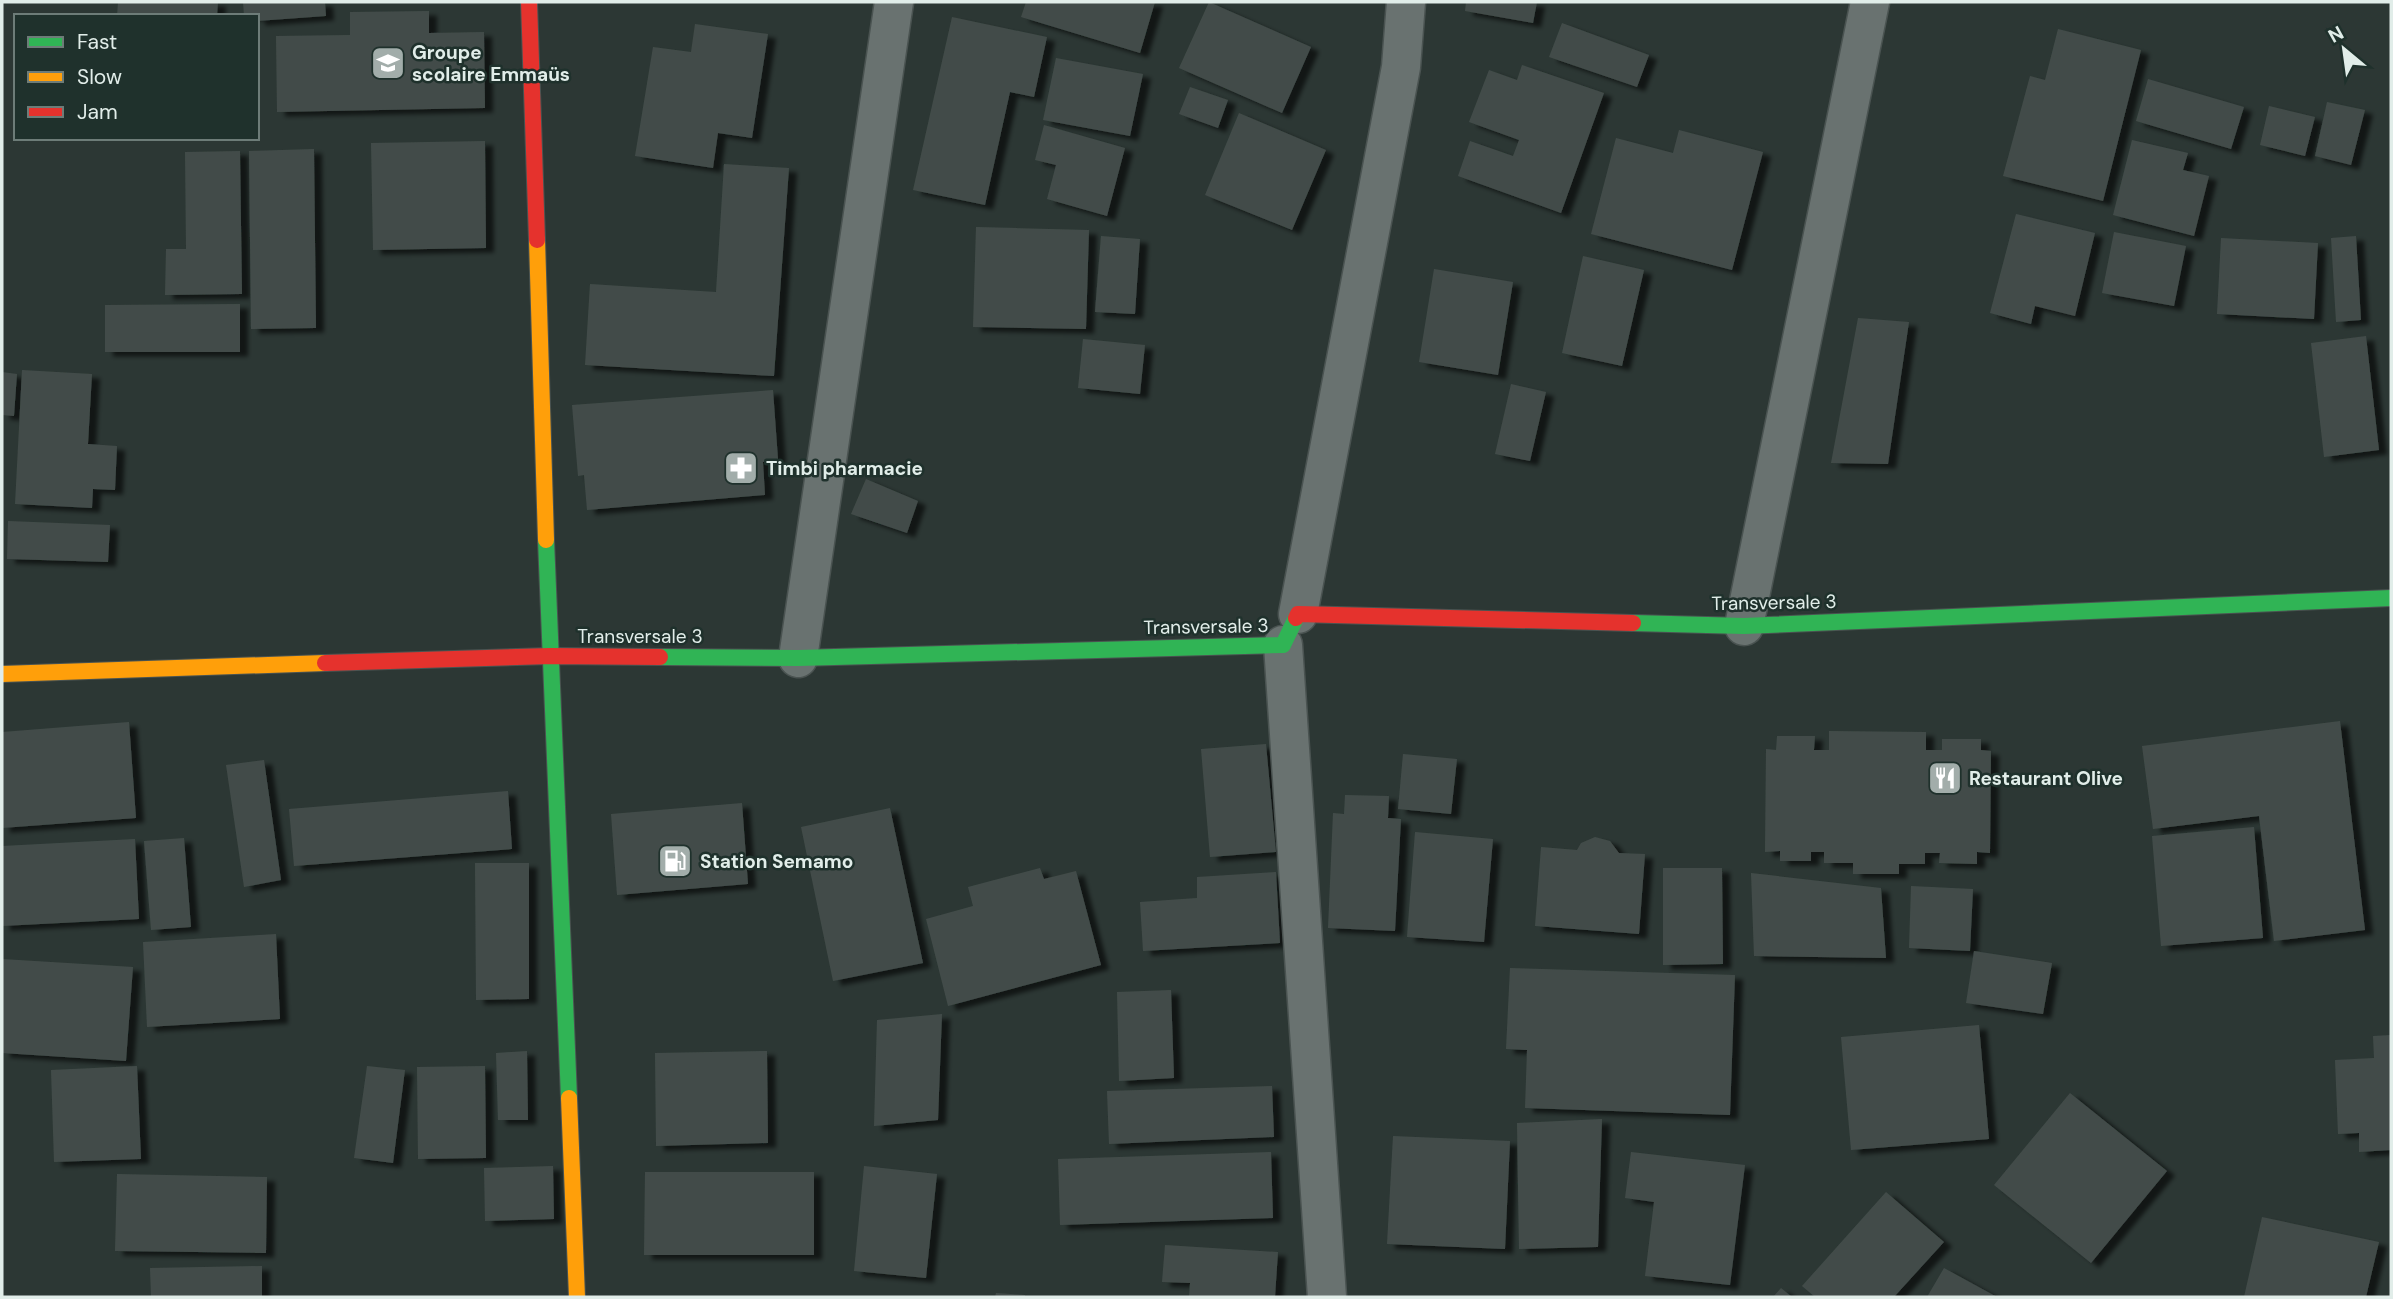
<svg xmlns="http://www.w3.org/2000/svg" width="2393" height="1299" font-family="'DM Sans',sans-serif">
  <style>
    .building { fill: #424c49; filter: url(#shadow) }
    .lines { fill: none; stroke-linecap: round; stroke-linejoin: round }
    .street-casing { stroke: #4a5351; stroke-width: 41 }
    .fast-casing { stroke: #4a5351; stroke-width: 18 }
    .slow-casing { stroke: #4a5351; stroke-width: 18 }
    .jam-casing { stroke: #4a5351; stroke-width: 18 }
    .street { stroke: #697270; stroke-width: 38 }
    .fast { stroke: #30b455; stroke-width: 16 }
    .slow { stroke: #ff9f0a; stroke-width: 16 }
    .jam { stroke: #e5322d; stroke-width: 16 }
    .labels { text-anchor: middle; stroke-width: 5; stroke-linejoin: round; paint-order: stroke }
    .poi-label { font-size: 19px; font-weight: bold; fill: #e1ede9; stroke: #1f312c; text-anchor: start }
    .street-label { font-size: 19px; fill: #e1ede9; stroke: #1f312c }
  </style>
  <defs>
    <filter id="shadow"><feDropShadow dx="8" dy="4.5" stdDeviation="2" flood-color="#0009"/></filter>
  </defs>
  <rect width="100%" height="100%" fill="#2c3734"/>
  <!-- building -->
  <path class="building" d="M118,2H218L217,16H117Z
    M243,2H325L326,16L257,21V16H244Z
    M1026,2H1155L1140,53L1021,17Z
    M1209,2L1311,47L1282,113L1179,68Z
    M1466,2H1537L1533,23L1465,11Z
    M429,11V33L484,32L485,108L277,112L276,36L350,35V12Z
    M952,17L1047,37L1034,97L1010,92L985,205L913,190Z
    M1562,23L1649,55L1637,87L1549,57Z
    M695,24L768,34L752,138L718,133L713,168L635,156L653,47L691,52Z
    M2058,29L2141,50L2103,201L2003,176L2030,76L2045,80Z
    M1056,58L1143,74L1130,136L1043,120Z
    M1522,65L1604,93L1561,213L1458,176L1470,141L1513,156L1519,140L1469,122L1489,70L1517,80Z
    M2148,79L2244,107L2231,149L2136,121Z
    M1190,87L1228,100L1218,128L1179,114Z
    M2327,102L2365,110L2351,165L2315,156Z
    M2269,106L2315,117L2305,156L2260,145Z
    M1239,113L1326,150L1292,230L1205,195Z
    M1044,125L1125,148L1107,216L1047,199L1056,165L1035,160Z
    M1679,130L1763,152L1732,270L1591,234L1616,138L1673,153Z
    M2132,140L2188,153L2183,170L2209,176L2194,236L2113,215Z
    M485,141L486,248L373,250L371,143Z
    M314,149L316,328L251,329L249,151Z
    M240,151L242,294L165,295L166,249H186L185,152Z
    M724,164L789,168L774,376L585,365L590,284L716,292Z
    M2016,214L2095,233L2075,316L2035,306L2031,324L1990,313Z
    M976,227L1089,230L1086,329L973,327Z
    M2114,232L2186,246L2174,306L2102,293Z
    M1101,236L1140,239L1135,314L1095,312Z
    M2356,236L2361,320L2336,322L2331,238Z
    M2221,238L2318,243L2314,319L2217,314Z
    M1583,256L1644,270L1622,366L1562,353Z
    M1434,269L1513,282L1498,375L1419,362Z
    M240,304V352H105V305Z
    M1858,318L1909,322L1888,464L1831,463Z
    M2366,336L2379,450L2324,457L2311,343Z
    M1083,339L1145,345L1140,394L1078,388Z
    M22,370L92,374L88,444L117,446L115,490L93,489L92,508L15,504Z
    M2,372L17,374L14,416L2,415Z
    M1511,384L1546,392L1530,461L1495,454Z
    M773,390L778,459L763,462L765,495L587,510L584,475L578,476L572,405Z
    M866,479L918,501L907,533L851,514Z
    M8,521L110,525L108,562L7,559Z
    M2340,721L2365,930L2274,941L2259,816L2153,829L2142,746Z
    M129,722L136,818L2,828V732Z
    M1829,731L1926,732V750H1942V739H1981V750L1991,751L1990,853L1977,852V864L1939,863L1940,853H1925V864H1899V874H1853V863H1824V852H1811V861H1780V851L1765,852L1766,749L1776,750L1777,736H1815L1814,750H1829Z
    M1266,744L1276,852L1210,857L1201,749Z
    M1403,754L1457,759L1451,814L1398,809Z
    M264,760L281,880L244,887L226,765Z
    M508,791L512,849L294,866L289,809Z
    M1345,795L1389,796L1388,818L1401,819L1395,931L1328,928L1333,813L1344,814Z
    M742,803L748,884L617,895L611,814Z
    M890,808L923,963L833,981L801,827Z
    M2254,827L2263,938L2161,946L2152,836Z
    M1415,832L1493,839L1484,942L1407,937Z
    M1595,837L1610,841L1619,853L1645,854L1639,934L1535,926L1541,847L1577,850L1581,843Z
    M184,838L191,927L151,930L144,841Z
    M135,839L139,919L2,926V846Z
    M475,863H529V999L476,1000Z
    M1040,868L1044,879L1076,871L1101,965L948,1006L926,919L973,906L968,887Z
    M1663,868H1722L1723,964L1663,965Z
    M1276,872L1280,943L1143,951L1140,902L1197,898V877Z
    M1751,873L1881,888L1886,958L1754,956Z
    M1911,886L1973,889L1970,951L1909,948Z
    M276,934L280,1019L147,1027L143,942Z
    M1974,951L2052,963L2043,1014L1966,1003Z
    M2,959L133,967L126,1061L2,1053Z
    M1510,968L1735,975L1730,1115L1525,1108L1527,1050L1506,1049Z
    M1171,990L1174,1078L1119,1081L1117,992Z
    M942,1014L938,1120L874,1126L877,1020Z
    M1979,1025L1989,1139L1851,1150L1841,1037Z
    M2391,1035V1150L2359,1152V1133L2338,1134L2335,1060L2374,1058L2373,1036Z
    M527,1051L528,1120H498L496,1053Z
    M767,1051L768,1143L656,1146L655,1053Z
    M137,1066L141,1159L54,1162L51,1070Z
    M367,1066L405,1070L393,1163L354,1158Z
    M485,1066L486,1158L418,1159L417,1067Z
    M1272,1086L1274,1137L1109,1144L1107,1091Z
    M2070,1093L2167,1171L2091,1263L1994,1185Z
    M1602,1119L1598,1247L1519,1249L1517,1123Z
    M1393,1136L1510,1141L1505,1249L1387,1244Z
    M1271,1152L1273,1218L1060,1225L1058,1159Z
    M1631,1152L1745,1165L1730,1285L1645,1276L1654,1202L1625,1198Z
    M553,1166L554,1219L485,1221L484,1168Z
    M864,1166L937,1174L926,1278L854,1271Z
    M645,1172H814V1255H644Z
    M117,1174L267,1177L266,1253L115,1251Z
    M1886,1192L1944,1242L1894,1297H1815L1802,1286Z
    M2262,1217L2379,1242L2366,1297H2244Z
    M1165,1245L1278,1252L1275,1297H1189L1190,1283L1162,1282Z
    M262,1266V1297H151L150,1268Z
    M1944,1268L1997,1297H1927Z
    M1781,1288L1792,1297H1773Z
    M996,1293L1025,1295V1297H995Z"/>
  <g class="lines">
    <!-- street casing -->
    <g class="street-casing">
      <path id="street" d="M1298,614L1401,67L1406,2
        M1744,626L1870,2
        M1283,645L1327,1297
        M798,658L894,2"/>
    </g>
    <!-- fast casing -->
    <g class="fast-casing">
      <path id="fast" d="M546,540L569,1098
        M1633,623L1744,626L2391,598
        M660,657L798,658L1283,645L1296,618"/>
    </g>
    <!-- slow casing -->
    <g class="slow-casing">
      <path id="slow" d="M537,240L546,540
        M2,674L325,663
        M569,1098L577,1297"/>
    </g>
    <!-- jam casing -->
    <g class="jam-casing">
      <path id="jam" d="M529,2L537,240
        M1296,618L1298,614L1633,623
        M325,663L550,656L660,657"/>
    </g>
    <!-- street -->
    <use href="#street" class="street"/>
    <!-- fast -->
    <use href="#fast" class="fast"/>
    <!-- slow -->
    <use href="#slow" class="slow"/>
    <!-- jam -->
    <use href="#jam" class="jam"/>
  </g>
  <!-- icons -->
  <defs>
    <g id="school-square" transform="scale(1.75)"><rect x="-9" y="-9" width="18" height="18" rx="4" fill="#a2adaa" stroke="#1f312c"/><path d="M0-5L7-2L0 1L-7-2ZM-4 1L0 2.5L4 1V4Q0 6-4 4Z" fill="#fff"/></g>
    <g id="pharmacy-square" transform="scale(1.75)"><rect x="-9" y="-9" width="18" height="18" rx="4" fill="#a2adaa" stroke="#1f312c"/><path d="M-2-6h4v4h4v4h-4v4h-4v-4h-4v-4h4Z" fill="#fff"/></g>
    <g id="restaurant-square" transform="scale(1.75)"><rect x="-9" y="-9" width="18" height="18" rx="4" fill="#a2adaa" stroke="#1f312c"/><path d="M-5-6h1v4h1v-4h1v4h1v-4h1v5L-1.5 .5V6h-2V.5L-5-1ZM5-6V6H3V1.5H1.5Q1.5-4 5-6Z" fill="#fff"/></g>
    <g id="fuel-square" transform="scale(1.75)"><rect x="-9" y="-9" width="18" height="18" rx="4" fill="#a2adaa" stroke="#1f312c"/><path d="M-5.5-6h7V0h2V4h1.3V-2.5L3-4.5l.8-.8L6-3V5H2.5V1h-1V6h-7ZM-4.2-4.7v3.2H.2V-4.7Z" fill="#fff"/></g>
  </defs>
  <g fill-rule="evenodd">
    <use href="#school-square" x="388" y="63"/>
    <use href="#pharmacy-square" x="741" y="468"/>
    <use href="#restaurant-square" x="1945" y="778"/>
    <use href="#fuel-square" x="675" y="861"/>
  </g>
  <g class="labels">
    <!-- poi labels -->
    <g class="poi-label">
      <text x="412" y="59">Groupe<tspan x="412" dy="22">scolaire Emmaüs</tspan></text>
      <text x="766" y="475">Timbi pharmacie</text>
      <text x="1969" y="785">Restaurant Olive</text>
      <text x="700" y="868">Station Semamo</text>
    </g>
    <!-- street labels -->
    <g class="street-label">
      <text transform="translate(1774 602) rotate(-1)" y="7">Transversale 3</text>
      <text transform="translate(1206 626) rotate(-1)" y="7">Transversale 3</text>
      <text x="640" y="643">Transversale 3</text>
    </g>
  </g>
  <!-- border -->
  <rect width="2393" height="1299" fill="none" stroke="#e1ede9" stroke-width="7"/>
  <!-- legend -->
  <rect x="14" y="14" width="245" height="126" fill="#1f312c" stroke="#6d7c78" stroke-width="2"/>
  <rect x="28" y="37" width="35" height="10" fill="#30b455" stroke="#6d7c78" stroke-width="2"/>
  <text x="77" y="49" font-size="21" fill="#e1ede9">Fast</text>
  <rect x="28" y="72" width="35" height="10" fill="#ff9f0a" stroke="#6d7c78" stroke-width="2"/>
  <text x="77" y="84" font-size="21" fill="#e1ede9">Slow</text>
  <rect x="28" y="107" width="35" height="10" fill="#e5322d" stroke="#6d7c78" stroke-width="2"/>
  <text x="77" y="119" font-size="21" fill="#e1ede9">Jam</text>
  <!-- north arrow -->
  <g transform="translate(2344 49) rotate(331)" stroke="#1f312c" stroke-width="5" paint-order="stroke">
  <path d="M0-5L12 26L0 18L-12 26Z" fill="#e1ede9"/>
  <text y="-10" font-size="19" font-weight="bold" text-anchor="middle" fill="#e1ede9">N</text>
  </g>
</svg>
